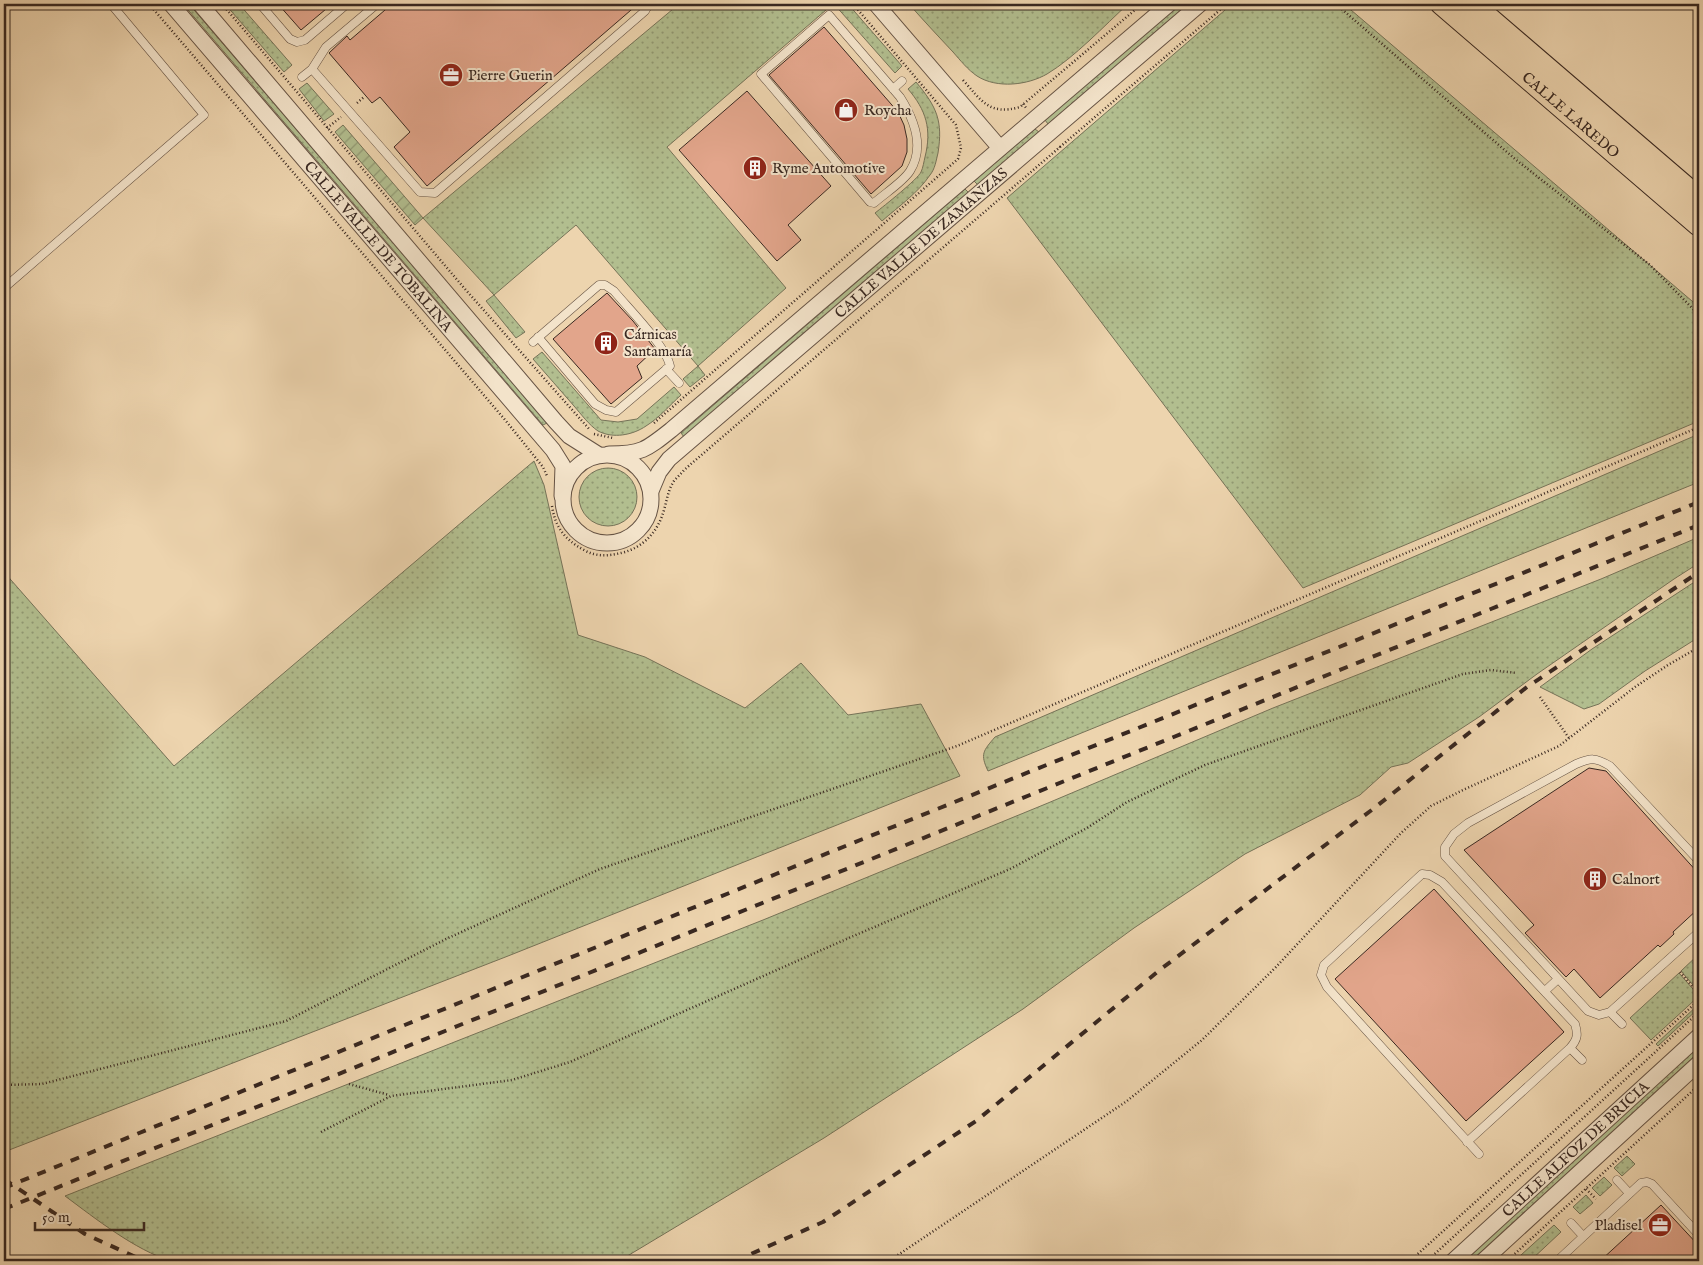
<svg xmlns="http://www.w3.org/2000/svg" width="1703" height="1265" font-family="'IM FELL English',serif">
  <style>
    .grass { fill: url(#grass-dots); stroke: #767358 }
    .garden { fill: url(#garden-furrows); stroke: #767358 }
    .building { fill: #e2a58b; stroke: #392821 }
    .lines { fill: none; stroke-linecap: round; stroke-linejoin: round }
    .service-casing { stroke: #665344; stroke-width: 9 }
    .minor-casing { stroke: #665344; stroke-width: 17 }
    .primary-casing { stroke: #392821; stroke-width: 24 }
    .path { stroke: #392821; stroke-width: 2.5; stroke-dasharray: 1 2.5; stroke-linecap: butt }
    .service { stroke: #f3e3ca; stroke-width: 8 }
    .minor { stroke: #f3e3ca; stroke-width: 15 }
    .primary { stroke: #edd4ae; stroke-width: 22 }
    .rail { stroke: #392821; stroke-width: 4; stroke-dasharray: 9 9; stroke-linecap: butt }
    .labels { text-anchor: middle; stroke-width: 4; stroke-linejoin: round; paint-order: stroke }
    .poi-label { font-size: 15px; fill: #392821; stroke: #f3e3ca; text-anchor: start }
    .street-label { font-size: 15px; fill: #392821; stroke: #f3e3ca }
  </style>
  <defs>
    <pattern id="grass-dots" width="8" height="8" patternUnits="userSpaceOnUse" patternTransform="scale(1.25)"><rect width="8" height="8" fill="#b2be8f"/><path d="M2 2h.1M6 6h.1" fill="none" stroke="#929a74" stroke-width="1.8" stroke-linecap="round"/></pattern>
    <pattern id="garden-furrows" width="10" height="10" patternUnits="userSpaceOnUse" patternTransform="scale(1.25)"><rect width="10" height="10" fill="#b2be8f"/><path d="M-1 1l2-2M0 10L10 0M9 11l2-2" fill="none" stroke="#929a74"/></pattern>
  </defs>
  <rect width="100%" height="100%" fill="#edd4ae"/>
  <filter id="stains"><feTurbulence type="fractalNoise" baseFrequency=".004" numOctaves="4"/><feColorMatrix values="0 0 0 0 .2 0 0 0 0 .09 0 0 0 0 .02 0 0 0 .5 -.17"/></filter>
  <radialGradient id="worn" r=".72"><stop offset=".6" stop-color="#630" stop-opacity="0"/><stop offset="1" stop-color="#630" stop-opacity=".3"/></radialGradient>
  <!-- grass -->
  <path class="grass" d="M183,4H189L547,423L543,425Z
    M225,4H239L292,65L284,72Z
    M679,4H833L667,147L786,288L698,366L705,375L690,387L683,379L698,366L576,225L494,295L525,332L516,338L486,301L494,295L423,218Z
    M834,4H848L902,66L895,73Z
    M909,4H1128C1105,25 1074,58 1047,74C1028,85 997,89 977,76C968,70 960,60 953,52C938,36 923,20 909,4Z
    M1180,4H1188L1048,124L1045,120Z
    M1232,4H1344L1699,307V421L1303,588L1007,198Z
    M916,82C937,107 943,121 938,153C936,161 935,169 930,175C918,193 898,207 882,221L875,213C884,206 918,179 921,172C923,168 924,161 925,157C932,129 926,110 908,89Z
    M1035,129L1039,132L978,185L974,181Z
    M965,189L969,193L684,437L681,433Z
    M542,352L601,420L618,422L637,419L674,387L681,395C670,405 659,418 646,426C633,435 613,439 598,431C589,425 581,414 574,406C560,390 547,375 533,359Z
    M1699,434V482L988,771C980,754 983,751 995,737Z
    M534,461L544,485L578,635L645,657L745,708L801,663L848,715L921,704L960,776L508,956L4,1152V572L174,766Z
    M579 497a29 29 0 1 1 58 0a29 29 0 1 1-58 0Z
    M1699,537V563L1674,579L1537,674L1479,717L1408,763L1391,767L1360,795L1245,854L1134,928L1023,1009L824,1138L619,1261H171C135,1250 96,1219 65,1196L763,920L1048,803L1273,708L1601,579Z
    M1699,579V637L1645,671L1599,704L1584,709L1540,687L1592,649Z
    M1699,954V992L1681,971Z
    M1679,973L1699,996L1651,1040L1630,1018Z
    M1699,1004V1008L1658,1046L1656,1044Z
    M1699,1046V1052L1471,1261H1464Z
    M1627,1156L1635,1164L1622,1176L1614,1168Z
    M1604,1177L1612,1185L1600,1196L1592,1188Z
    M1586,1195L1593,1203L1580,1214L1573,1207Z
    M1554,1225L1561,1232L1530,1261H1527L1521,1255Z"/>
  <!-- garden -->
  <path class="garden" d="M307,83L334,114L324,121L299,89Z
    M343,125L423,218L415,225L335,132Z"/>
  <!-- building -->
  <path class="building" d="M278,4H332L301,30Z
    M392,4H638L427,186L394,147L410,132L380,97L372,103L329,53L347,36L350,40Z
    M824,27L898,112L904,125L907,139V152L902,166L871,194L769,75Z
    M747,91L831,186L788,225L801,240L777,261L679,150Z
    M607,293L633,321L655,349L637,366L642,378L611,404L553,339Z
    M1589,768L1606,771L1699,874V908L1673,932L1674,934L1660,947L1658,945L1600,998L1574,969L1566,977L1551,961L1525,933L1534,925L1464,850Z
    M1434,889L1564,1032L1466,1121L1335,979Z
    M1661,1205L1699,1246V1261H1600Z"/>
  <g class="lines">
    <!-- service casing -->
    <g class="service-casing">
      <path id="service" d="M260,4L290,39L297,42L305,40L347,4
        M377,4L326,47L312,69L420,192L435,193L645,11L649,4
        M829,15L900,97C914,119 925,147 910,171C903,182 884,194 874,203L870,202L761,74Z
        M302,77L312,69
        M893,89L902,81
        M4,288L204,115L111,4
        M533,342L599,285H605L614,291C628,308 666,346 670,366L616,412L606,410L595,404L538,337
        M666,369L679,383
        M1699,861L1610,766C1595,757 1591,758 1576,764L1468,823L1454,834L1445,847V856L1588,1011L1599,1015L1610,1012L1699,932
        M1545,991L1558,979
        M1610,1012L1622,1024
        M1570,1048L1582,1060
        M1467,1142L1570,1048C1578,1039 1578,1034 1575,1024L1442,882L1430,875L1422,874L1324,965L1321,975L1327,987L1457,1130L1479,1154
        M1617,1180L1629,1193
        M1571,1223L1583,1236
        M1557,1261L1641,1183L1647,1182L1652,1184L1699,1235"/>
    </g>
    <!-- minor casing -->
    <g class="minor-casing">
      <g id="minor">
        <path id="s1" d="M171,4L553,450L563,466L562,496"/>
        <path d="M200,4L556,422L569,436L599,455"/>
        <path d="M876,4L1000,148"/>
        <path d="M609,454C641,454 646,450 671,430L1169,4"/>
        <circle cx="607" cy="499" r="44"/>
        <path id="s2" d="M651,491L659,472L669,459L1200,4"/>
        <path id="s3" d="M1453,1261L1699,1036"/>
        <path d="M1483,1261L1699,1063"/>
      </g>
    </g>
    <!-- primary casing -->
    <g class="primary-casing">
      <g id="primary">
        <path id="s4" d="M1442,4L1699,225"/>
        <path d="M1472,4L1699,199"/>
      </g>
    </g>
    <!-- path -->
    <path class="path" d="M149,4L506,421L543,467L547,476
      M222,4L465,289L590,430
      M1232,4L1236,6L1242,4
      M1333,4L1337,5L1515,159L1650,265L1699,315
      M1419,4L1425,9
      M963,80C981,100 989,116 1020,107L1142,4
      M357,103L364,97
      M1023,104L1027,109
      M327,128L341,117
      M1060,147L1227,4
      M654,423L958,159L961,148L956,125L853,4
      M594,434L613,438
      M552,506C555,527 565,540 584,550C596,557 608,556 621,553C643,548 658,532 664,510C667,500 668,490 674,481C677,477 681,474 684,470L1060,147L1058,145
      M1540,697L1569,738
      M1680,972L1699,994
      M349,1084L389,1095
      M4,1085L42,1084L286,1021L446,939L600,869L957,746L1699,427
      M321,1132L391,1096L512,1080L570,1062L851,937L1010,869L1087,828L1127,802L1205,765L1463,674L1491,670L1517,673
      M1586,1189L1596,1199
      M889,1261L1127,1101L1202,1040L1276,967L1401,833L1431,806L1463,790L1559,746L1635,687L1668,665L1699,647
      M1410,1261L1699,1000
      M1427,1261L1699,1012
      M1507,1261L1699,1085"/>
    <!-- service -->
    <use href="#service" class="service"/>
    <!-- minor -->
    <use href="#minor" class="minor"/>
    <!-- primary -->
    <use href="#primary" class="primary"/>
    <!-- rail -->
    <path class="rail" d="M4,1179L85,1234L144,1261
      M4,1188L776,874L1699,502
      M4,1209L1699,525
      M735,1261L823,1222L976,1121L1161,969L1373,809L1527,687L1699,572"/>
  </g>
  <!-- icons -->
  <defs>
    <g id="office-disc" transform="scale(1.25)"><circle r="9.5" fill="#8f2418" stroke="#f3e3ca"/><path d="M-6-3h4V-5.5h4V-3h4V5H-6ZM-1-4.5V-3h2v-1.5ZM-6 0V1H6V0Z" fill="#fff"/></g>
    <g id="shop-disc" transform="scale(1.25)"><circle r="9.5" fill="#8f2418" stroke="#f3e3ca"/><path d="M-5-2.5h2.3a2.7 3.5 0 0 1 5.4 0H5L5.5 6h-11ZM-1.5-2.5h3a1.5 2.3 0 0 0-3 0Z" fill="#fff"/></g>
    <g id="building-disc" transform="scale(1.25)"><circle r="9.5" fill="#8f2418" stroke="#f3e3ca"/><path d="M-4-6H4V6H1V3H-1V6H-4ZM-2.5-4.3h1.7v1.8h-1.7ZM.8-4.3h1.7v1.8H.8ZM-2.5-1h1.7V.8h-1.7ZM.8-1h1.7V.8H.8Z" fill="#fff"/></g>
  </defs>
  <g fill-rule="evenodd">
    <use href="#office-disc" x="451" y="75"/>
    <use href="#shop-disc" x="846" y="110"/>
    <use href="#building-disc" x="755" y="168"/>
    <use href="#building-disc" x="606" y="343"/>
    <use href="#building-disc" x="1595" y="879"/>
    <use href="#office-disc" x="1660" y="1225"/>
  </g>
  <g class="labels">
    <!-- poi labels -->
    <g class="poi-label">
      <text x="468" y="80">Pierre Guerin</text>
      <text x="864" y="115">Roycha</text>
      <text x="772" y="173">Ryme Automotive</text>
      <text x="624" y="339">Cárnicas<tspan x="624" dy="17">Santamaría</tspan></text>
      <text x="1612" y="884">Calnort</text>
      <text x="1642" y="1230" text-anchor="end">Pladisel</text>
    </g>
    <!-- street labels -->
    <g class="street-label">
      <text dy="5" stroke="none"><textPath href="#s4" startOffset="170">CALLE LAREDO</textPath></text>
      <text dy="5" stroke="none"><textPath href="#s2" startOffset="369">CALLE VALLE DE ZAMANZAS</textPath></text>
      <text dy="5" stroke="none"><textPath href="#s1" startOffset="319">CALLE VALLE DE TOBALINA</textPath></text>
      <text dy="5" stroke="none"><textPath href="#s3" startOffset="166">CALLE ALFOZ DE BRICIA</textPath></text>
    </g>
  </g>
  <!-- margin -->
  <rect width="1703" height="1265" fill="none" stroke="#edd4ae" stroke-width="20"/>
  <rect x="5" y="5" width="1693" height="1255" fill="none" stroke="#392821" stroke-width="2.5"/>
  <rect x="10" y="10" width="1683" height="1245" fill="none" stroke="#392821"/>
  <!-- scale -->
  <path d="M35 1222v8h109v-8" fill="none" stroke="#392821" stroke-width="2.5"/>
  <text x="42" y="1222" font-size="15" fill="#392821" stroke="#f3e3ca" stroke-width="4" paint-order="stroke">50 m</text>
  <rect width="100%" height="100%" filter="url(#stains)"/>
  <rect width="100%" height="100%" fill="url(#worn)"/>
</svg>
